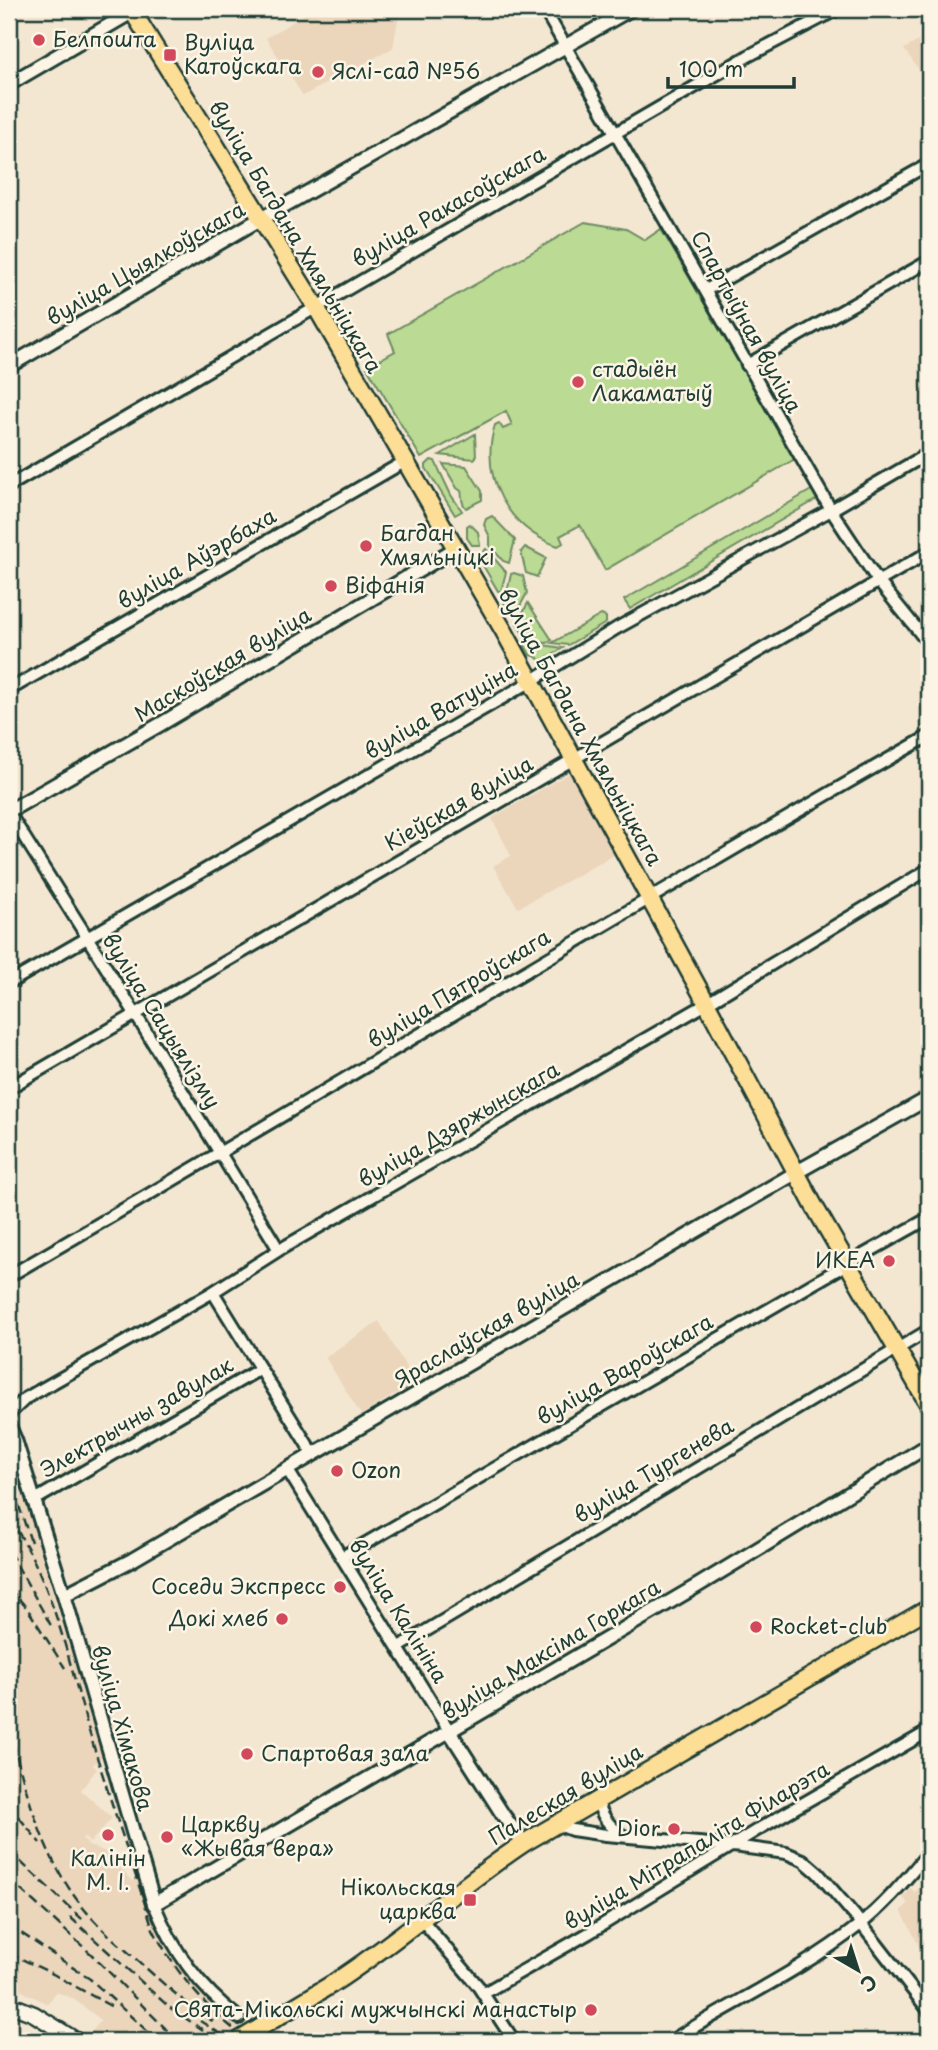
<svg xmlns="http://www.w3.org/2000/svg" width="938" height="2050" font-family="'Playpen Sans',sans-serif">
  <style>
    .built { fill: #ebd6bc }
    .green { fill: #bbda93; stroke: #6d8c64; stroke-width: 2 }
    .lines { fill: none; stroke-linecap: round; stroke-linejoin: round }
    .minor-casing { stroke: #1f3d34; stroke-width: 16 }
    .tertiary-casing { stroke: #1f3d34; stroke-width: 18 }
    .secondary-casing { stroke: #1f3d34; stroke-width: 19 }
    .primary-casing { stroke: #1f3d34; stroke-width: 21 }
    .minor { stroke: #fcf5e5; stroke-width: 10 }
    .tertiary { stroke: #fcf5e5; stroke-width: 12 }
    .secondary { stroke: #fcf5e5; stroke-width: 14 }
    .primary { stroke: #fdde96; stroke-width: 16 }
    .rail { stroke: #1f3d34; stroke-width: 2.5; stroke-dasharray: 10 5; stroke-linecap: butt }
    .primary-bridge-casing { stroke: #1f3d34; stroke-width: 21; stroke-linecap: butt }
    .primary-bridge { stroke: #fdde96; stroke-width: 16 }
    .poi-dot { fill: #d1495b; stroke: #fcf5e5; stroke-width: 2.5 }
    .labels { text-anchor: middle; stroke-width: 5; stroke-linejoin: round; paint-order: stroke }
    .poi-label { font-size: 21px; fill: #1f3d34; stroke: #fcf5e5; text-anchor: start }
    .street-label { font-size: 21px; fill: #1f3d34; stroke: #fcf5e5 }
  </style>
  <rect width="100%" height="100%" fill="#f4e7d2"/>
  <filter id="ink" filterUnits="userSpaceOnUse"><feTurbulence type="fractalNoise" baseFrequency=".0143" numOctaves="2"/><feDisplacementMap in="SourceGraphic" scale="14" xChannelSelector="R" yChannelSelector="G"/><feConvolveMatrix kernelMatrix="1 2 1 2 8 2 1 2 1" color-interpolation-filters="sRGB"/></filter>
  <g filter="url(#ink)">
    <!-- built -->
    <path class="built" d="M313,9H400L393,48L303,96L266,38Z
      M929,35V73L924,77L904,49Z
      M571,772L616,854L518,908L493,866L511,856L492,818Z
      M379,1321L415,1382L361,1415L325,1357Z
      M9,1448L102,1756L93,1765L97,1769L81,1790L112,1818L90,1843L84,1837L82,1838L89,1846L104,1851L133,1881L141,1878L157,1925L170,1948L216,2007L259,2041H98L90,2034L101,2020L72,1998L56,1992L48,2004L9,1985Z
      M929,1875V1966L901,1910L908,1904L903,1897L911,1888L915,1892Z"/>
    <!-- green -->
    <path class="green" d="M585,222L626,229L645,240L661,229L795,459L605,570L580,525L560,536L563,543L558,546C508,529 479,477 495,425L499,423L503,429L512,425L506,411L421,458L367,367L395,351L388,334Z
      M475,434L476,457L474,459L440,455Z
      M431,460L435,461L451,495L462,511L455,515L426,468V465Z
      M443,464L466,466L482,491V500L466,508C460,502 463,497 461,491L457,488Z
      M813,489L819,498L630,609L624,600Z
      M492,516L515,540L509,563L503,561L490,546V537L484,525L486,519Z
      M470,524L478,532L480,545H472L467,538V526Z
      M525,547L546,558L537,577L526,573L521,552Z
      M486,549L506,572L501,591H498L478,557Z
      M514,573L523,576L527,593L518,610L511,612L504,605L511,574Z
      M528,603L552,640L547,643L527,641L517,623Z
      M601,615L606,617V623L568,645L552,643Z
      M523,642L563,648L541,661L535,656L530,655Z"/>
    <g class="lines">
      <!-- minor casing -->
      <g class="minor-casing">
        <path id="minor" d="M544,9L831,510L878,581L929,644
          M706,290L929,164
          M747,365L929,261
          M9,486L748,56L838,9
          M9,690L404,462
          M9,813L136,1015L279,1250
          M9,983L523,686L617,628L831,510L929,453
          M9,1088L929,552
          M9,1276C317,1098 620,912 929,736
          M213,1292L313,1454
          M9,1414L26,1398L213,1292L279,1250L701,1007L929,869
          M287,1469L450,1732
          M33,1501L260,1369
          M342,1557L847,1264L929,1218
          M399,1647L929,1330
          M597,1799C602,1817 608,1825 623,1836
          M556,1824L572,1830L606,1835L733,1846L786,1853L803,1860L818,1873L855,1916L929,2011
          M154,1904C174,1952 198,1986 239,2018
          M422,1920L478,1986L514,2041
          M484,1993L589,1933L762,1827L929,1731
          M671,2041C733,2002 801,1971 858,1926C885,1905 907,1878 929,1852"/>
      </g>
      <!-- tertiary casing -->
      <g class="tertiary-casing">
        <path id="tertiary" d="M9,84L137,9
          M9,366L250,225L631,9
          M9,811L161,724L455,549
          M9,1426L15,1440L64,1595L154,1904L697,1586L929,1445
          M64,1595L132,1560L804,1168L929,1098
          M450,1732L503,1815L524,1843"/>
      </g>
      <!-- secondary casing -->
      <g class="secondary-casing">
        <path id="secondary" d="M9,2004L34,2014L77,2041"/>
      </g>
      <!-- primary casing -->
      <g class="primary-casing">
        <path id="primary" d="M131,9L316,307L505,633L707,1004L813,1204L929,1405
          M332,1984C399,1941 458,1887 524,1843L929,1608"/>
      </g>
      <!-- minor -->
      <use href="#minor" class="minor"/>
      <!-- tertiary -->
      <use href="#tertiary" class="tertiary"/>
      <!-- secondary -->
      <use href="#secondary" class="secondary"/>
      <!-- primary -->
      <use href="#primary" class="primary"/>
      <!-- rail -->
      <path class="rail" d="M9,1476L31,1542
        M9,1518C53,1581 68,1659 89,1731C109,1797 132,1863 153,1929C176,1974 208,2012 250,2041
        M9,1551L53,1629
        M9,1588L27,1608L65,1668
        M9,1727C25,1788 41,1854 81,1905C97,1926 119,1944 138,1961C163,1983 186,2005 214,2022
        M9,1805L40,1843
        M9,1851L83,1920
        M9,1879L90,1953L178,2041
        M70,1917L169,2007L206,2032
        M9,1925L90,1979L158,2041
        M9,1953L53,1974L114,2008
        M200,2021L232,2041"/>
      <!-- primary-bridge casing -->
      <g class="primary-bridge-casing">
        <path id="primary-bridge" d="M238,2041L332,1984"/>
      </g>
      <!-- primary-bridge -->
      <use href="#primary-bridge" class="primary-bridge"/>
    </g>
  </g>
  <!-- markers -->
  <g class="poi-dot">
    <circle cx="39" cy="40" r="7"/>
    <rect x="163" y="48" width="14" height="14" rx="3.5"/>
    <circle cx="318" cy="72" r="7"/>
    <circle cx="578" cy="382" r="7"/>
    <circle cx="366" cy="546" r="7"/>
    <circle cx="331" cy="586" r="7"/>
    <circle cx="889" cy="1261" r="7"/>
    <circle cx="337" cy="1471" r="7"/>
    <circle cx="340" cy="1587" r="7"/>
    <circle cx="282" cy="1619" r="7"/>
    <circle cx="756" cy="1627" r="7"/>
    <circle cx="247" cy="1754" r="7"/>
    <circle cx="674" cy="1829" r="7"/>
    <circle cx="108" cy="1835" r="7"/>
    <circle cx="167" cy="1837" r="7"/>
    <rect x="463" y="1893" width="14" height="14" rx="3.5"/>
    <circle cx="591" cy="2010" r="7"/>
  </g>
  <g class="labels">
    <!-- poi labels -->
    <g class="poi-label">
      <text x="53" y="47">Белпошта</text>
      <text x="184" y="50">Вуліца<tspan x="184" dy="24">Катоўскага</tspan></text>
      <text x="332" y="79">Яслі-сад №56</text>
      <text x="592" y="377">стадыён<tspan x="592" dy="24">Лакаматыў</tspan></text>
      <text x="380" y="541">Багдан<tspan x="380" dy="24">Хмяльніцкі</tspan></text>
      <text x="345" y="593">Віфанія</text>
      <text x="875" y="1268" text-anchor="end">ИКЕА</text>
      <text x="351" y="1478">Ozon</text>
      <text x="326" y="1594" text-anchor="end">Соседи Экспресс</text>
      <text x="268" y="1626" text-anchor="end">Докі хлеб</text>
      <text x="770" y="1634">Rocket-club</text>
      <text x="261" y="1761">Спартовая зала</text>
      <text x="181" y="1832">Царкву<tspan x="181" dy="24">«Жывая вера»</tspan></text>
      <text x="660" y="1836" text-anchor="end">Dior</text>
      <text x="108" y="1866" text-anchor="middle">Калінін<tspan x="108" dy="24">М. І.</tspan></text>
      <text x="456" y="1895" text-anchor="end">Нікольская<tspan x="456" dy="24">царква</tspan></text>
      <text x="577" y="2017" text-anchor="end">Свята-Мікольскі мужчынскі манастыр</text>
    </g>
    <!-- street labels -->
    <g class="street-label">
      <text transform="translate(449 207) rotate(-30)" y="7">вуліца Ракасоўскага</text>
      <text transform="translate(295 237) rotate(59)" y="7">вуліца Багдана Хмяльніцкага</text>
      <text transform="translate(146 264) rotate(-30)" y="7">вуліца Цыялкоўскага</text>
      <text transform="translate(746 322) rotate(61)" y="7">Спартыўная вуліца</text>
      <text transform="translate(197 559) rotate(-30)" y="7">вуліца Аўэрбаха</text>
      <text transform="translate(223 665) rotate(-31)" y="7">Маскоўская вуліца</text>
      <text transform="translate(441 711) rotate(-30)" y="7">вуліца Ватуціна</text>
      <text transform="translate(580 727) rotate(61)" y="7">вуліца Багдана Хмяльніцкага</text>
      <text transform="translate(459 804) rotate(-30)" y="7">Кіеўская вуліца</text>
      <text transform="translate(459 989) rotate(-31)" y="7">вуліца Пятроўскага</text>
      <text transform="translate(161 1021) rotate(58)" y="7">вуліца Сацыялізму</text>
      <text transform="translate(459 1125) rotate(-30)" y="7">вуліца Дзяржынскага</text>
      <text transform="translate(487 1330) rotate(-30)" y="7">Яраслаўская вуліца</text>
      <text transform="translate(625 1370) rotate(-30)" y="7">вуліца Вароўскага</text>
      <text transform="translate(137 1418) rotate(-30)" y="7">Электрычны завулак</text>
      <text transform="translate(654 1471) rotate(-31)" y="7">вуліца Тургенева</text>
      <text transform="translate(398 1611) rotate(58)" y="7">вуліца Калініна</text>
      <text transform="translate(551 1650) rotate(-31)" y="7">вуліца Максіма Горкага</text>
      <text transform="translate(122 1728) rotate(74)" y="7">вуліца Хімакова</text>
      <text transform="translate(566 1795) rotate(-31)" y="7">Палеская вуліца</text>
      <text transform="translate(697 1846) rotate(-31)" y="7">вуліца Мітрапаліта Філарэта</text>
    </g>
  </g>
  <!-- margin -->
  <rect width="938" height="2050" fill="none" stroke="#fcf5e5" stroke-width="35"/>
  <rect x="18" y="18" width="903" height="2015" fill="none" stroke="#1f3d34" stroke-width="2.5" filter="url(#ink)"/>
  <!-- north arrow -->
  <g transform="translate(858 1970) rotate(141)" stroke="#fcf5e5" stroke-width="5" paint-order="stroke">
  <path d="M0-5L12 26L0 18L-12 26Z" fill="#1f3d34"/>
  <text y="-10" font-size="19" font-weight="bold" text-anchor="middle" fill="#1f3d34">С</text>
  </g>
  <!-- scale -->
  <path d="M668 77v10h126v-10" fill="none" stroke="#1f3d34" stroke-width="3.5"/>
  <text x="679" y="77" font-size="21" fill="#1f3d34" stroke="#fcf5e5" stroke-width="5" paint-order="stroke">100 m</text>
</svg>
